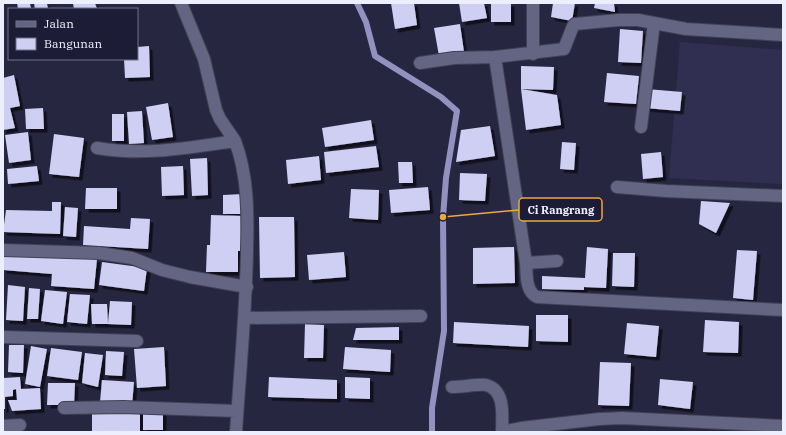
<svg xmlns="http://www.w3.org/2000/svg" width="786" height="435" font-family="'IBM Plex Serif',serif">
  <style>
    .built { fill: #302f51 }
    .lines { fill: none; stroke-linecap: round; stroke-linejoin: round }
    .stream { stroke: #9291c0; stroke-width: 6 }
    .building { fill: #cecff3; filter: url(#shadow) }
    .street-casing { stroke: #414056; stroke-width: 14 }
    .street { stroke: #646483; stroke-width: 12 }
    .leader { fill: none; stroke: #eda83b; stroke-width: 1.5 }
    .callout-dot { fill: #eda83b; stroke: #1d1c36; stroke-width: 1.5 }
    .callout { fill: #1d1c36; stroke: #eda83b; stroke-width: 1.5 }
    .callout-label { font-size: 11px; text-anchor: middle; font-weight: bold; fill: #eeeffe }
  </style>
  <defs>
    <filter id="shadow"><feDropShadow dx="3.5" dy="3.5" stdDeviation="0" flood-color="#0009"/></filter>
  </defs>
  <rect width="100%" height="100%" fill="#272641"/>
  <!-- built -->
  <path class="built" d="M680,42L783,50V184L669,178Z"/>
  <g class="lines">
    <!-- stream -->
    <path class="stream" d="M357,3L366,22L375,56L441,97L457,111L446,178L443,217L444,331L432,408V432"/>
  </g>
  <!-- building -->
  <path class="building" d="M17,3H30L31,9H18Z
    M34,3H47L48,9H35Z
    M81,3H95L97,9H74L73,4Z
    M391,3H414L417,25L395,29Z
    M459,3H484L487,18L462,22Z
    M491,3H511V22H491Z
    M553,3H575L572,21L551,17Z
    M595,3H614L615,12L594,8Z
    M460,24L464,52L439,56L434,28Z
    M620,29L643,31L641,63L618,62Z
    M149,46L150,77L125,78L124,59H137V47Z
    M521,66L554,67L553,90L521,89Z
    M607,73L639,76L636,104L604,102Z
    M14,75L20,106L10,108L15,128L3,130V78Z
    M521,89L557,95L561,125L526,130Z
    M647,89L682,92L680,111L645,108Z
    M168,103L173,137L152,140L146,107Z
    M43,108L44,129H26L25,109Z
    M142,111L144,143L129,144L127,112Z
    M112,114H124V141H112Z
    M371,120L374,140L325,147L322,128Z
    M490,126L495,156L456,162L461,130Z
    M28,132L31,160L9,163L5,135Z
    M54,134L84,138L79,177L49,174Z
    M562,142L576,143L574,170L560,169Z
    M376,146L379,167L326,173L324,152Z
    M661,152L663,177L643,179L641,154Z
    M319,156L321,180L288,184L286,160Z
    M207,158L208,195L192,196L190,159Z
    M398,162H412L413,183H399Z
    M37,166L39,181L8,184L7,169Z
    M183,166L184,195L162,196L161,167Z
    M460,173L487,174L485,201L459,200Z
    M428,187L430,210L391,213L389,190Z
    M86,188H117V209H85Z
    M351,189L379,190L378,220L349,218Z
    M243,194V214H223V195Z
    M701,201L730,203L716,233L699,224Z
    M52,202H61L60,234L3,232L6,210L52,211Z
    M65,207L78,208L76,237L63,236Z
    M211,215L242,216V251H238V272H206L207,245H210Z
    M259,217H294L295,277L260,278Z
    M131,218L150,219L148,249L83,245L84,226L130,229Z
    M514,247L515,283L473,284V248Z
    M587,247L608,249L606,288L584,287V290L542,289V276L585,278Z
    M737,250L757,251L753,300L733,298Z
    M344,252L346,277L309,280L307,255Z
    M3,253L97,259L94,289L51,286L52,274L3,270Z
    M613,253H635L634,287L612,286Z
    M102,262L147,268L144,291L99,285Z
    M8,285L25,287L23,321L6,320Z
    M29,288L40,289L38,319H27Z
    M45,290L67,292L63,324L41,321Z
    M70,294L90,295L87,324L67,322Z
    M110,301L132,302L131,325L108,324Z
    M91,304H107L108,324H92Z
    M536,315H568V342L536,341Z
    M705,320L739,322L738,353L703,352Z
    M454,322L529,326L528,347L453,343Z
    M627,323L659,326L656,357L624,354Z
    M305,324L324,325L323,358H304Z
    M399,327V340H353L356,328Z
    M9,345H24L23,373L8,372Z
    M31,346L47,349L40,387L25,384Z
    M164,347L166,386L137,388L134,349Z
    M345,347L391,350L390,372L343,369Z
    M51,348L82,352L78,380L47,376Z
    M106,351L124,352L122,376L105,375Z
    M85,353L103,355L98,387L82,383Z
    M600,362L631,363L629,406L598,405Z
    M20,377L21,389L40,388L41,409L12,411L8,400H17L16,389L13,390V396L5,397V409H3V378Z
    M269,377L337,380V399L268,397Z
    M345,377L370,378V399L345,398Z
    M660,379L693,382L690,409L658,405Z
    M102,380L134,382L132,405L100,402Z
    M48,383H75L74,405H47Z
    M92,410L140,411V432L92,431Z
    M143,411H163V430H143Z"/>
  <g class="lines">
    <!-- street casing -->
    <g class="street-casing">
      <path id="street" d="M181,3L204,59L216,110L220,119L235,141
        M533,3V54
        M783,35L686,29L638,20H618L575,24L573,26L564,49L495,57L526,263C527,274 525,291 537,297L783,310
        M420,63L454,58L495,57
        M641,127L654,23
        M97,148C145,156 187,148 235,141C248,175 248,214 247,250C246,310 240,371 236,432
        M617,187L666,191L783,196
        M3,250L99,253L132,258L162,270L190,277L247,287
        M526,263L557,261
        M244,318L421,316
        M3,337L137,341
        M452,387C461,387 479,384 486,385C506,390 502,417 502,432
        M64,408L123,407L237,411
        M3,426L20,425
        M502,432L521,428L599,419L622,418L783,426"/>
    </g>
    <!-- street -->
    <use href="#street" class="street"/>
  </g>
  <!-- callouts -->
  <path class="leader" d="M443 217L519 210"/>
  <circle class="callout-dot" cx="443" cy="217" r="4"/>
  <rect class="callout" x="519" y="198" width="83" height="23" rx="4"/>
  <g class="callout-label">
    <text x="561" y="214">Ci Rangrang</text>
  </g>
  <!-- border -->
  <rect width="786" height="435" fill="none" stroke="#eeeffe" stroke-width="8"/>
  <!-- legend -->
  <rect x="8" y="8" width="130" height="52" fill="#1d1c36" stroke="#717086"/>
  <rect x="16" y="21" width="20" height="6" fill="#646483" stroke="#717086"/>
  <text x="44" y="28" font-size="12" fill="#eeeffe">Jalan</text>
  <rect x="16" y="38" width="20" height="12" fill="#cecff3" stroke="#717086"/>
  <text x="44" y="48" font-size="12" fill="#eeeffe">Bangunan</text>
</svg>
